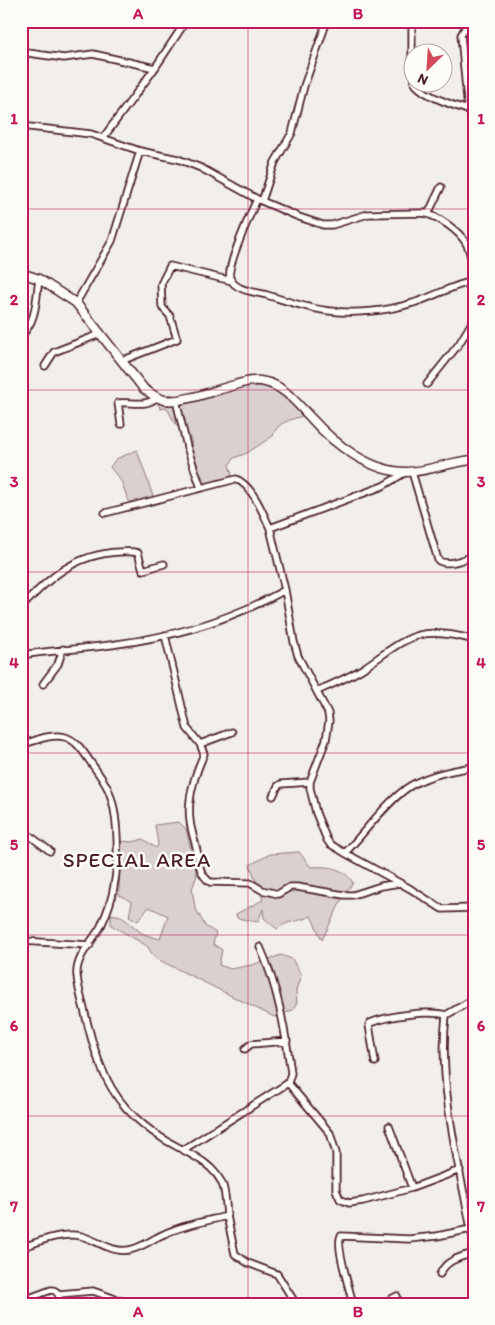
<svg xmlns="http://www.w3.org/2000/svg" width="495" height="1325" font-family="Itim,sans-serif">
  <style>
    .green { fill: #d9d0cf; stroke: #92787d }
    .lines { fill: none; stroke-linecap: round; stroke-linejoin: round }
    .minor-casing { stroke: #4a1f2b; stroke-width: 9 }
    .tertiary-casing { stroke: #4a1f2b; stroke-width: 11 }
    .minor { stroke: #fdfcf7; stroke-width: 5.5 }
    .tertiary { stroke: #fdfcf7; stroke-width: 8 }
    .grid { fill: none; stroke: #c2185b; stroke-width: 1; stroke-opacity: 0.55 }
    .labels { text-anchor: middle; stroke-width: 5; stroke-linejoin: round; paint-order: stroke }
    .quarter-label { font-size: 21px; letter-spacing: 1px; fill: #4a1f2b; stroke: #fdfcf7 }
    .neatline { fill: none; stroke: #c2185b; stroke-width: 2 }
    .grid-label { font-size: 16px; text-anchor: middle; font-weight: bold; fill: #c2185b }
  </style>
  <rect width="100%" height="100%" fill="#f2efeb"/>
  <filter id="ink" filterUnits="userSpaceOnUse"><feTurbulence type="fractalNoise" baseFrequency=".02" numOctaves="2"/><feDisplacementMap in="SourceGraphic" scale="10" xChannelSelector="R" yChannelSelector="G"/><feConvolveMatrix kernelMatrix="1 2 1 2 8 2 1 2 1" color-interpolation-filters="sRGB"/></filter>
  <g filter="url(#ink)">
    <!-- green -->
    <path class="green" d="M263,386L281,393L293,395L313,411C299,420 278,418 273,436L247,453L234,458L229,465L232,475C225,482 219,489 208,488C206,478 200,476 196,468C191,459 192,449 191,439C179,432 173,420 167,408L160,409L158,402L169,394L178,396L182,403H187L240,387Z
      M137,450L154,499L129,502L121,481L110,467L116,459Z
      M179,822L186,829L197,875L192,889L195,907L205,926L216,933L213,944L222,950L219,965L231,969L252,965L281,955L292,959L301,975L296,990L297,1003L293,1010L274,1017L155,958L147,946L111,925V914L121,916L143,934L160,939L168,916L149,907L138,921L129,916L132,902L119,895L120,841L133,842L143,839L156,848L158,845L155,825Z
      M299,852L311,867C327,866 344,867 353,883L344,895L322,940L311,916C297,923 290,919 277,929L264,918L263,909L258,922L237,918L236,914L263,900L250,865L270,854Z"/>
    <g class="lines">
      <!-- minor casing -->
      <g class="minor-casing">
        <path id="minor" d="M412,21V72
          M21,52L64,58L93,54L155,68
          M414,82C422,96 458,107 474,112
          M468,111L461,35L465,28H474
          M21,126L91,134L140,151L178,159L201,168L257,199L299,217L323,225H332L368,214L424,213C438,216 459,231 466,243C471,251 472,265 474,274
          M103,138L155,68L186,21
          M257,199C251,213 226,267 230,278C235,291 256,292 267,295C287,301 309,309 330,311C356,314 388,311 413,303C434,297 452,285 474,281
          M262,201L275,162L292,133L304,86L327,21
          M428,214L441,187
          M76,303L112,241L140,151
          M21,336C37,321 36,299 39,279
          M121,361L177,339L170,316L162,307L161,284L170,266L232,281
          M45,366L54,352L100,334
          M427,384L459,344L474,319
          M176,400L187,447L201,488
          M121,424L118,403C131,401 146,408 157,397
          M406,472L383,486L270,528L285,590L294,642L298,656L328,713L329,721L326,740L310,782V788L316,813L327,840L330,844L345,853C364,833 385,804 407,788C426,775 452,770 474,767
          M412,472L438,560C447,567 464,559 474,556
          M105,513L236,479C252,485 263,513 270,528
          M21,608C49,577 76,554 119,552C126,552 132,551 138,553L143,570L164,564
          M165,635L187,728L200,744L204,754C195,774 187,799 190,821C191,831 195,841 197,851C199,863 199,874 210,882L250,883L262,890L278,894L290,887H297L344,895H353L381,886L400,883
          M21,655C53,650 85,649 117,644C176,636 233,619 285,590
          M43,684L58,664L63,649
          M317,691C333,684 350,677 365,667C409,637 418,624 474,640
          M200,744L232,732
          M21,745C34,741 52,733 65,737C76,740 83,751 89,760C96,770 103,779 108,789C119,814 119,860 114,886C112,900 107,913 101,926C93,941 75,957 77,976C78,987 81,998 84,1009C92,1044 102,1082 127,1109C137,1120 149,1130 162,1138C182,1151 214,1161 223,1186C226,1196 226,1207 227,1216C207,1221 183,1225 164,1234C152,1239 142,1248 129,1250C111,1253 97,1240 81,1236C62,1232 39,1241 21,1248
          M273,796L278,786L281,784L310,782
          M21,829L50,851
          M345,853L409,888L442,909L474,908
          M21,941L90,945
          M446,1015L474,999
          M245,1049L251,1044L287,1041
          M375,1062L369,1025L370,1023C388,1016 427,1010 446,1015C438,1084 458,1161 471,1229L474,1227
          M288,1083L330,1133L336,1153V1190L340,1199L344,1201L349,1203L363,1201L412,1188L460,1170
          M389,1126L412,1188
          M183,1150L288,1083L291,1073C285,1030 278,987 260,947
          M227,1216L235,1254L248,1263L277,1274L296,1304
          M440,1274C446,1260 460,1257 474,1253
          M59,1294L93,1291L124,1302
          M21,1301L51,1290C59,1290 59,1297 61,1304
          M353,1304C350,1291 335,1244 341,1236L409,1239L437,1236L471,1229L474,1242
          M382,1304L397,1296"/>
      </g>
      <!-- tertiary casing -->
      <g class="tertiary-casing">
        <path id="tertiary" d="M21,273L39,279L76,303L144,389C150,393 156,398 164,400C183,403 215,390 235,385C245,382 254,379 265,382C285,386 298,405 312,419C334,444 371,472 406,472C429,472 451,461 474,460"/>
      </g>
      <!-- minor -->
      <use href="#minor" class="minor"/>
      <!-- tertiary -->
      <use href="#tertiary" class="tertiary"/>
    </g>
  </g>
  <!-- grid -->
  <path class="grid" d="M248,21V1304M21,209H474M21,390H474M21,572H474M21,753H474M21,935H474M21,1116H474"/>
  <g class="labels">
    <!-- quarter labels -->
    <g class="quarter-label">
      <text x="137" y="867">SPECIAL AREA</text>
    </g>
  </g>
  <!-- margin -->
  <rect width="495" height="1325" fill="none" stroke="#fdfcf7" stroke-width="55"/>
  <!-- north arrow -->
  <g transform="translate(428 68) rotate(205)"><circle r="24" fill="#fdfcf7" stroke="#b5a4a5"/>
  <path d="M0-4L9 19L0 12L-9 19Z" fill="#d1495b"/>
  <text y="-8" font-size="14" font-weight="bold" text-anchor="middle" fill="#4a1f2b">N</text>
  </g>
  <rect x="28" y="28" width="440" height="1270" class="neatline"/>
  <g class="grid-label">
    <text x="138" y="19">A</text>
    <text x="358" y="19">B</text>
    <text x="14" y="124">1</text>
    <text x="481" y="124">1</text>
    <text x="14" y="305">2</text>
    <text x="481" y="305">2</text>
    <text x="14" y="487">3</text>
    <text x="481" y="487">3</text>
    <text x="14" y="668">4</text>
    <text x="481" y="668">4</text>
    <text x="14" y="850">5</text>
    <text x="481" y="850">5</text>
    <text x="14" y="1031">6</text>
    <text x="481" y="1031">6</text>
    <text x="14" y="1212">7</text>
    <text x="481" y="1212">7</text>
    <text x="138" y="1317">A</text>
    <text x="358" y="1317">B</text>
  </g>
</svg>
